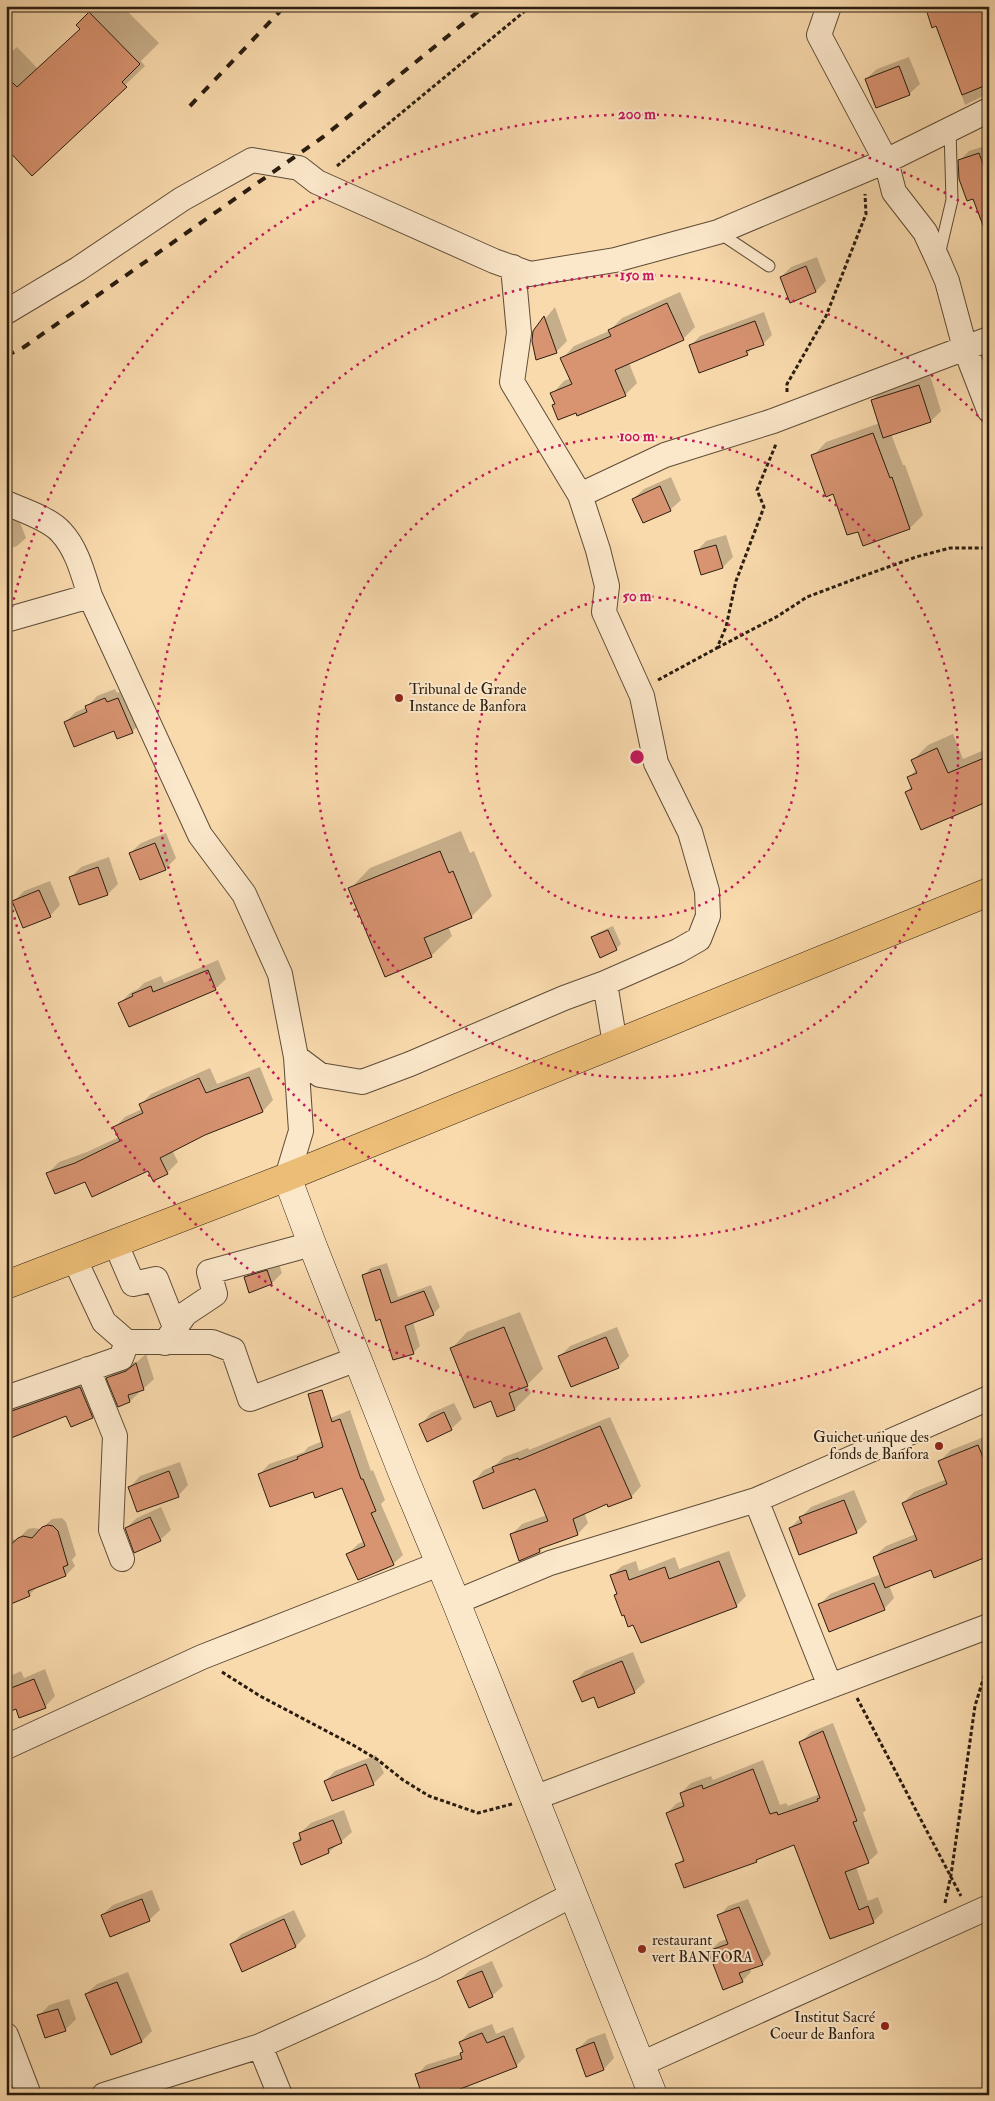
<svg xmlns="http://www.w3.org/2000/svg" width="995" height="2101" font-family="'IM FELL Double Pica',serif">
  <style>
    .shadow { fill: #0003 }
    .building { fill: #d89371; stroke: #2a1d10 }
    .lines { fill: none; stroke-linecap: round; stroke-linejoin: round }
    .service-casing { stroke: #5e4c37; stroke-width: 13 }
    .minor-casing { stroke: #5e4c37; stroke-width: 26 }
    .secondary-casing { stroke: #2a1d10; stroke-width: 29 }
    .trunk-casing { stroke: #2a1d10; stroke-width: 29 }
    .path { stroke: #2a1d10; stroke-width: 3; stroke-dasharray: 4 2.5; stroke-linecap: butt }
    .service { stroke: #fbe7ca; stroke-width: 11 }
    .minor { stroke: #fbe7ca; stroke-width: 24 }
    .secondary { stroke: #fbe7ca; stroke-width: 28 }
    .trunk { stroke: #ecbd76; stroke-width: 28 }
    .rail { stroke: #2a1d10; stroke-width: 4; stroke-dasharray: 9 9; stroke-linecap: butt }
    .ring { fill: none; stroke: #c2185b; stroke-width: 2.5; stroke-dasharray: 2.5 5 }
    .poi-dot { fill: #8f2418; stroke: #fbe7ca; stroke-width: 2 }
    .labels { text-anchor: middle; stroke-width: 4; stroke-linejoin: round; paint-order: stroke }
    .poi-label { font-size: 15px; fill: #2a1d10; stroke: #fbe7ca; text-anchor: start }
    .centre { fill: #c2185b; stroke: #fbe7ca; stroke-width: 2.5 }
    .ring-label { font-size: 15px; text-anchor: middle; font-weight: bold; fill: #c2185b; stroke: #fbe7ca; stroke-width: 4; stroke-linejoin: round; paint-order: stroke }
  </style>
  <rect width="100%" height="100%" fill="#f9daad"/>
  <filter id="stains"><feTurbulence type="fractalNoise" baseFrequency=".004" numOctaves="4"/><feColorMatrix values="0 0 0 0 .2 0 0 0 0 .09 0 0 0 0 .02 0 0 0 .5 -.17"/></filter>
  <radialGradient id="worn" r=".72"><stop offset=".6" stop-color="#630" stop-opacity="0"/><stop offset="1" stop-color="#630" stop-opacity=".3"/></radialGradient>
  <!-- shadow -->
  <path class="shadow" d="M96,6H122L159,43L141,61L145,66L32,174L6,146V56L17,47L38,69L81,28L77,25Z
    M989,6V96H983L965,105L958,85L959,84L937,25Z
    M909,57L920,84L909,94L866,79L877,69Z
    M988,145L989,225L985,226L960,160L969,151Z
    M817,257L826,281L816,291L790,301L781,277L791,267Z
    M680,292L695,327L683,339L629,363L637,383L625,395L577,411L554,405L556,403L552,394L564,381L571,378L562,359L574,346L609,331L622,318Z
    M555,307L567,341L556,352L534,332Z
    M764,312L772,335L763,344L754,347L747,354L690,346L700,336Z
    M930,375L941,411L931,421L891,434L903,465H905L923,515L910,528L859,530L833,493L813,456L826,442L880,423L872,401L882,390Z
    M671,477L681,500L670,510L633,499L644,489Z
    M16,512L26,538L17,546L6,550V516Z
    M726,535L733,557L723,567L696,552L706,541Z
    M128,688L142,721L132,732L65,722L76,712L87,707L97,696L115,689L117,693Z
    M953,734L963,759L989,748V796L906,792L912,786L908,778L917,769L913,760L928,745Z
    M461,831L470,853L474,851L492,896L472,916L448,926L452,936L431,956L350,889L370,868Z
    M166,833L176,858L166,868L141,878L130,853L141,843Z
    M109,857L118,884L108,894L80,904L71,877L81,867Z
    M50,881L60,905L50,916L14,901L24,891Z
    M613,926L621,944L616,949L593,938L597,933Z
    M218,960L226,979L215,989L120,1003L130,993L138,989L144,983L161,976L164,983Z
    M260,1067L273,1100L263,1111L204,1134L172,1150L178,1162L167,1173L154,1179L149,1169L85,1181L48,1173L59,1162L87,1152L119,1137L115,1127L125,1117L142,1109L140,1105L151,1094L210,1068L217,1084Z
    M278,1261L282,1273L272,1283L245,1277L256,1267Z
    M387,1263L398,1297L431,1285L440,1307L433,1314L413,1322L420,1346L413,1353L381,1318L364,1275L371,1268Z
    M989,1302V1326L982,1310Z
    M520,1312L543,1369L527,1385L531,1393L515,1409L498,1415L492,1400L452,1348L467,1332Z
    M617,1327L629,1356L618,1367L560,1356L570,1346Z
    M146,1354L154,1379L130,1401L119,1406L108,1378L118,1368L138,1361Z
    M93,1375L105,1404L92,1416L67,1414L6,1438V1408Z
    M454,1403L462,1419L451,1429L421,1424L431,1413Z
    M350,1410L371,1471L373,1470L385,1500L381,1504L403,1555L393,1564L348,1554L358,1544L365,1541L343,1486L313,1491L260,1474L269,1464L304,1452L308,1447L323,1441L328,1419Z
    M610,1417L641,1486L631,1497L607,1503L584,1512L588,1523L578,1534L545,1546L540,1551L511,1535L522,1524L547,1515L536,1488L474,1481L484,1470L494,1466L504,1457L528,1448L529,1450Z
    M989,1435V1555L932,1568L889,1585L894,1598L884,1609L819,1605L830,1594L881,1574L874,1557L886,1546L916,1534L903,1503L914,1492L947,1479L940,1461L951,1450Z
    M180,1462L188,1485L178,1496L130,1487L140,1476Z
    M854,1490L867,1522L856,1532L790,1528L811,1507Z
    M161,1507L171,1530L160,1540L126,1528L137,1518Z
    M62,1518L66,1522L76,1555L72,1560L75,1566L66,1575L38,1586L29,1595L6,1604V1538L17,1540L28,1529L33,1528L41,1529L52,1519Z
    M729,1551L746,1596L736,1606L634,1623L615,1596L618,1593L611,1576L622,1566L636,1561L639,1571L675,1557L679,1569Z
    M633,1652L645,1682L634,1692L575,1681L585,1671Z
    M45,1669L55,1696L45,1707H16L6,1712V1678L21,1671L24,1678Z
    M833,1723L866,1810L863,1813L878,1853L868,1862L856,1867L868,1901L878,1897L883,1912L873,1922L831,1938L795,1844L760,1857L756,1861L677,1865L684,1857L667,1813L677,1803L684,1801L681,1793L691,1783L711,1776L713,1780L763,1760L780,1805L786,1803L788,1806L820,1794L801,1742L811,1732Z
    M376,1755L384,1773L373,1784L325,1781L335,1771Z
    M344,1810L352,1832L329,1852L302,1863L294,1844L301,1836L300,1833L311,1823Z
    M152,1890L160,1910L149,1920L102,1915L113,1905Z
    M748,1899L771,1954L762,1964L750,1968L751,1972L742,1981L709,1952L719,1942L727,1939L719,1916L728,1906Z
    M294,1910L306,1936L296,1946L243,1970L231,1944L242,1934Z
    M492,1961L503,1986L492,1996L459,1981L469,1971Z
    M128,1972L152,2031L142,2041L111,2054L86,1994L97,1984Z
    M69,1999L76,2019L65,2030L39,2016L49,2005Z
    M492,2024L496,2034L513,2027L525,2057L516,2066L417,2075L426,2065L461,2054L464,2051L460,2042L469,2033Z
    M605,2033L614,2058L604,2069L587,2075L577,2050L588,2039Z"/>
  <!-- building -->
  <path class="building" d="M925,6H989V84L962,95L936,26L932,28Z
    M89,12L140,64L122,82L127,87L32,176L6,148V76L17,87L80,29L76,25Z
    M899,66L910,95L876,108L865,79Z
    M979,153L989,180L987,236L973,199L967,201L959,179L958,160Z
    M806,266L816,292L790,303L780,277Z
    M667,303L684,340L615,370L626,396L577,416L576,413L558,420L552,405L555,404L550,393L572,384L560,358L611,336L608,330Z
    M544,316L557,353L536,360L532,341L533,331Z
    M755,321L764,345L746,351L748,355L699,373L689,345Z
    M919,385L931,422L883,438L871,400Z
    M873,433L890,478L892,477L910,529L863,546L858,532L847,535L833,494L826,497L811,455Z
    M660,486L671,511L643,523L632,499Z
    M716,545L723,568L701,575L694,551Z
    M105,698L107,702L118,698L133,733L117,739L114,731L74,747L64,722L87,712L85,706Z
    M937,748L948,773L989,756V801L921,830L905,792L912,789L907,777L917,773L911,760Z
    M155,843L166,870L140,880L129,853Z
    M440,851L449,873L453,871L472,918L424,938L432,957L385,977L348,888Z
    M98,867L108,895L79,905L69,877Z
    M39,890L51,917L23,928L12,901Z
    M608,930L617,950L600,958L591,937Z
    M208,970L216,990L129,1027L118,1003L133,996L132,994L151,986L153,992Z
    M249,1077L263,1112L205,1135L160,1158L168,1174L153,1181L148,1171L92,1197L85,1182L55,1194L46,1173L75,1163L120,1141L113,1127L143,1113L139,1104L199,1078L206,1093Z
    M380,1269L391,1303L424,1291L434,1315L405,1326L414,1354L393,1360L380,1319L376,1321L362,1275Z
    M267,1270L272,1284L249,1293L244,1277Z
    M504,1327L528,1386L509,1393L515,1410L497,1417L491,1401L474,1408L450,1348Z
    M606,1337L619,1368L571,1387L558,1356Z
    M136,1363L144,1390L128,1395L130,1402L118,1407L106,1378L126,1371Z
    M80,1387L93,1418L71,1427L66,1416L6,1440V1413Z
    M322,1390L332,1422L340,1419L361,1479H363L376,1511L371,1513L394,1565L358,1580L346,1554L365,1546L342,1488L315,1498L313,1492L270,1507L258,1474L298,1459L297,1457L323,1447L308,1394Z
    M444,1412L452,1430L427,1442L419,1424Z
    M600,1426L632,1498L608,1507L607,1504L573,1519L578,1535L539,1549L540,1552L519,1561L510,1534L548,1521L535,1489L483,1509L473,1481L494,1472L492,1467L518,1458L519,1460Z
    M978,1445L989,1472V1556L934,1578L931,1570L885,1588L873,1557L917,1540L902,1503L947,1484L938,1461Z
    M169,1471L179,1497L137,1512L128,1487Z
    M844,1500L857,1533L799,1555L789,1528L802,1523L799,1517Z
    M150,1517L161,1541L134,1553L125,1528Z
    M48,1525L53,1526L58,1531L68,1565L63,1567L66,1576L28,1591L30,1596L6,1606V1549L18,1538L23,1536L32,1538L42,1527Z
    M719,1561L737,1607L641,1643L633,1625L628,1627L624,1615L622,1616L614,1595L617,1594L610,1575L626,1570L629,1580L665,1567L669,1579Z
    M874,1583L885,1610L829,1632L818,1604Z
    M622,1661L635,1693L598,1708L594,1697L582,1702L573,1681Z
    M34,1679L46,1708L19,1718L16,1709L6,1713V1690Z
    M823,1731L857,1821L853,1822L869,1863L845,1872L859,1910L868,1906L874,1923L830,1939L794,1845L756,1860L757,1862L684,1888L675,1864L684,1861L666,1813L684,1806L680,1793L702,1785L703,1789L753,1769L770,1814L777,1812L778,1815L818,1801L817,1799L820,1798L799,1742Z
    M366,1764L374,1785L332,1801L324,1781Z
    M333,1820L342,1843L328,1849L329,1853L301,1865L293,1843L301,1840L299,1833Z
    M142,1899L150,1921L110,1937L101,1915Z
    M739,1907L763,1965L739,1973L743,1982L723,1990L708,1951L728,1944L717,1915Z
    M284,1919L296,1947L242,1972L230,1944Z
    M482,1971L493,1997L469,2008L457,1981Z
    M117,1982L142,2042L111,2055L85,1994Z
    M58,2009L66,2031L45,2038L37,2015Z
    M482,2033L487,2043L504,2036L517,2067L455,2091L454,2089L434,2095H422L415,2074L462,2059L460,2053L463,2052L459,2042Z
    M594,2042L604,2070L586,2077L576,2049Z"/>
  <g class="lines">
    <!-- service casing -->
    <g class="service-casing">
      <path id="service" d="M718,232L769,266
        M939,255L952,200L950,130"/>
    </g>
    <!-- minor casing -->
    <g class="minor-casing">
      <path id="minor" d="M829,6L819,35L886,161L894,192L925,232L938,260L947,281L965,348L989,410
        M513,267L519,333L512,382L580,495L598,550L607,586L604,612L642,696L656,763L690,832L707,891L708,916L699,939L678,951L605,983L615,1044
        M6,312L78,269L182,199L252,160L299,168L317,182L494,261L530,274L615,260L718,232L886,161L989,110
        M580,495L665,455L773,421L989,339
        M6,503C22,510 50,519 61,532C77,549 83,574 90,596L200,835L244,894L280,974L296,1057L320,1075L362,1082L410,1064L564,998L605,983
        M6,620L90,596
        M287,1177L301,1131L296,1057
        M115,1242L133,1284L156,1279L175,1327
        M74,1258L104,1322L127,1342H212L233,1350L250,1399L357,1359
        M165,1343L185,1314L215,1294L209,1272L312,1244
        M88,1369L115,1436L111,1530L122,1559
        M6,1398L121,1358L127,1342
        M756,1500L830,1686
        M456,1602L550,1563L756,1500L989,1398
        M6,1747L202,1657L439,1564
        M534,1798L989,1626
        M6,2035L29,2095
        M260,2046L280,2095
        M641,2064L989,1907
        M104,2095L260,2046L432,1968L574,1894"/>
    </g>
    <!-- secondary casing -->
    <g class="secondary-casing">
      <path id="secondary" d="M287,1177L312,1244L404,1477L456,1602L653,2095"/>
    </g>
    <!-- trunk casing -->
    <g class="trunk-casing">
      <path id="trunk" d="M6,1285L287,1177L989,892"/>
    </g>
    <!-- path -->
    <path class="path" d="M337,166L531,6
      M787,392V384L826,316L866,214L865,194
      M717,648L778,616L807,597L863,576L916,557L950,548H989
      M658,680L717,648L726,627L736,581L764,507L757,490L776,444
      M222,1672L260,1696L353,1745L378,1760L403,1780L429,1796L478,1813L512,1804
      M857,1698L961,1896
      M945,1903L951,1875L975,1706L989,1660"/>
    <!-- service -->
    <use href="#service" class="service"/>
    <!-- minor -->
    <use href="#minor" class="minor"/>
    <!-- secondary -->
    <use href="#secondary" class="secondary"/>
    <!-- trunk -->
    <use href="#trunk" class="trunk"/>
    <!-- rail -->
    <path class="rail" d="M190,106L285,6
      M6,356L24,347L323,137L485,6"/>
  </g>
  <!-- distance rings -->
  <g class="ring">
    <circle cx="637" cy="757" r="161"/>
    <circle cx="637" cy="757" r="321"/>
    <path d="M987 1089A482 482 0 1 1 987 425"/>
    <path d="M987 1296A643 643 0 0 1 7 885M7 629A643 643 0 0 1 987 218"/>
  </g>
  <!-- markers -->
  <g class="poi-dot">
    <circle cx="399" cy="698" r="5"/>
    <circle cx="939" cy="1446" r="5"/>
    <circle cx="642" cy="1949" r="5"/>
    <circle cx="885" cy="2026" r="5"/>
  </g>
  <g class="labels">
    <!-- poi labels -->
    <g class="poi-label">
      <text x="409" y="694">Tribunal de Grande<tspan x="409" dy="17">Instance de Banfora</tspan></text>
      <text x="929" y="1442" text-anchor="end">Guichet unique des<tspan x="929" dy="17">fonds de Banfora</tspan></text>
      <text x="652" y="1945">restaurant<tspan x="652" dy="17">vert BANFORA</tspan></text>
      <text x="875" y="2022" text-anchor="end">Institut Sacré<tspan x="875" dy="17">Coeur de Banfora</tspan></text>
    </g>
  </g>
  <circle cx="637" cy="757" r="8" class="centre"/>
  <g class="ring-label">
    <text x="637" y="119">200 m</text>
    <text x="637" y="280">150 m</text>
    <text x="637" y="441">100 m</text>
    <text x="637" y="601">50 m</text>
  </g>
  <!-- margin -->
  <rect width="995" height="2101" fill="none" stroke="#f9daad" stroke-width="25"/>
  <rect x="8" y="8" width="980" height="2086" fill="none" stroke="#2a1d10" stroke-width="2.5"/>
  <rect x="12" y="12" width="970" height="2076" fill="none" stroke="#2a1d10"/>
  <rect width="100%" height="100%" filter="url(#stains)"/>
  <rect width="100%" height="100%" fill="url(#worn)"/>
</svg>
